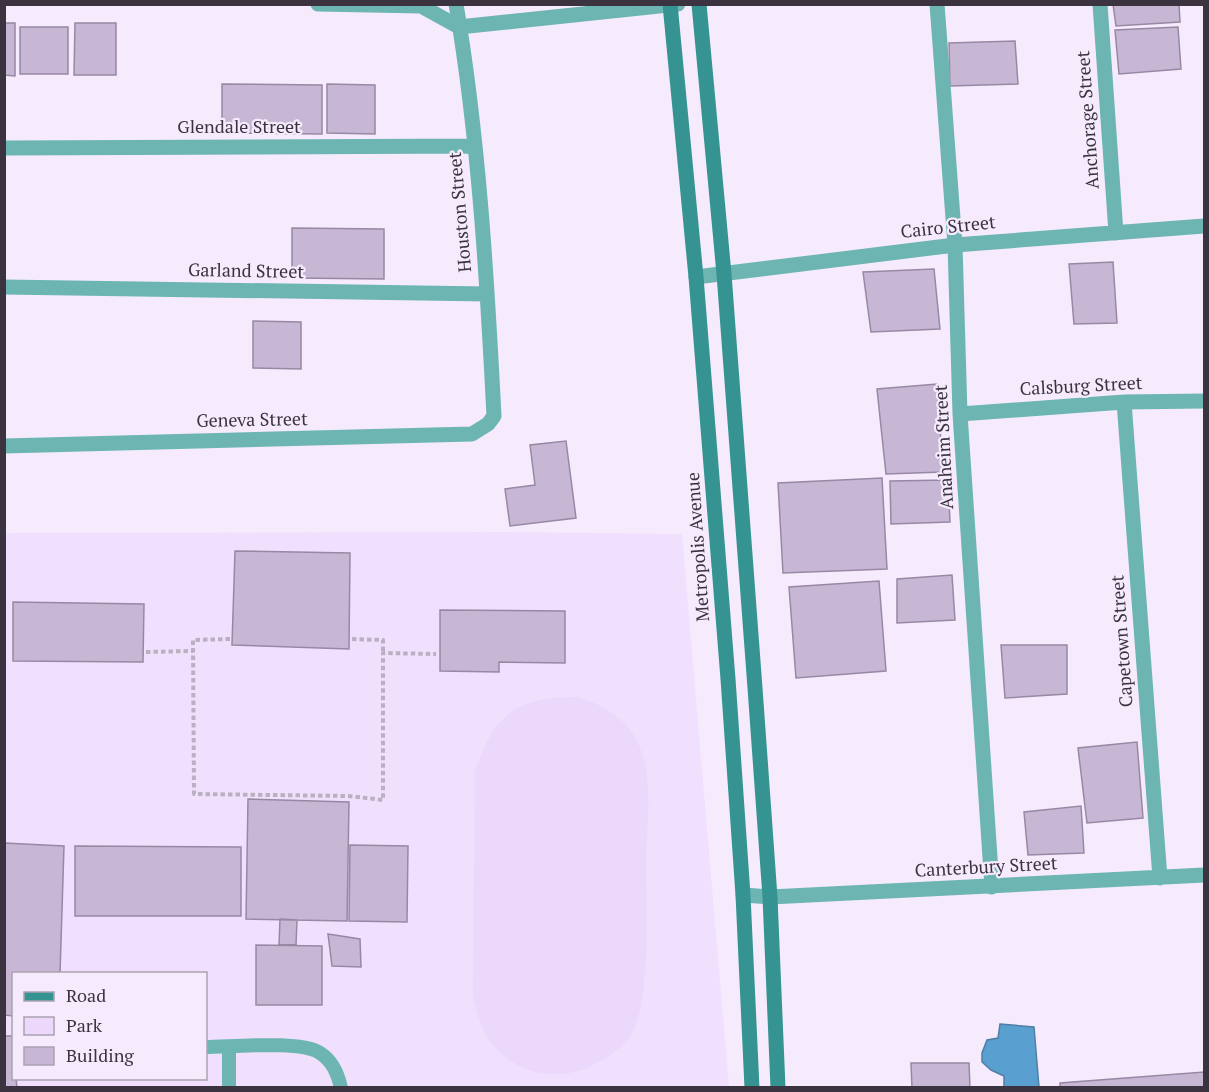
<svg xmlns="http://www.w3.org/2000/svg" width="1209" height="1092" font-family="'PT Serif',serif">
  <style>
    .built { fill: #f0e0fe; fill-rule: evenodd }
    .green { fill: #ebd8fa }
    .water { fill: #599fd0; stroke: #507fa5; stroke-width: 1.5 }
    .building { fill: #c7b7d5; stroke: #9888a4; stroke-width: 1.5 }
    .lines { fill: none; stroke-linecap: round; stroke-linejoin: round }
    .path { stroke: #bab0c1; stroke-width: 4; stroke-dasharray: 4.5 3; stroke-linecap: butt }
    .lane { stroke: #6db5b2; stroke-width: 14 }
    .street { stroke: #6db5b2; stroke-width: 15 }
    .secondary { stroke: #359491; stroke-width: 15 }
    .labels { text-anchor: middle; stroke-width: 4.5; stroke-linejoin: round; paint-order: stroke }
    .street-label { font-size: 18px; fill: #3b3440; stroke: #f5ebfd }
  </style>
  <rect width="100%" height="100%" fill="#f5ebfd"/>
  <!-- built -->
  <path class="built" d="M504,532L682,534L729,1087H5L4,533ZM14,974H206V1078H14Z"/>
  <!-- green -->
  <path class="green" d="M576,697C598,702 627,718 637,741C641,749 645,761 646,771C651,797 647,827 646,853C645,898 652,994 633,1032C626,1045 612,1055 599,1062C565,1082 520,1078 493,1045C481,1031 477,1013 473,995L475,771C495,714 514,698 576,697Z"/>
  <!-- water -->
  <path class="water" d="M1000,1024L1034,1027L1039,1087H1004V1076L991,1070L982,1062V1053L987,1040L998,1038Z"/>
  <!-- building -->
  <path class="building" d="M1113,4H1179L1180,22L1116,26Z
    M4,23H15V76L4,75Z
    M75,23H116V75H74Z
    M20,27H68V74H20Z
    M1178,27L1181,69L1119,74L1115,30Z
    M1015,41L1018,84L950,86L949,43Z
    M222,84L322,85V134L222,133Z
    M327,84L375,85V134L327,133Z
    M292,228L384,229V279L292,278Z
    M1113,262L1117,323L1074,324L1069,264Z
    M934,269L940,329L871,332L863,272Z
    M253,321L301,322V369L253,368Z
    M937,384L943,472L886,474L877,389Z
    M566,441L576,518L510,526L505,489L535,485L530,445Z
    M882,478L887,569L783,573L778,483Z
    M948,480L950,522L891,524L890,481Z
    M235,551L350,553L349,649L232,645Z
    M952,575L955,620L897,623V579Z
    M879,581L886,671L796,678L789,587Z
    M13,602L144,604L143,662L13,661Z
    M440,610L565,611V663L499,662V672L440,671Z
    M1001,645H1067V694L1005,698Z
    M1137,742L1143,818L1087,823L1078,748Z
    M248,799L349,802L347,921L246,919Z
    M1081,806L1084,853L1028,855L1024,812Z
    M4,843L64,846L60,974H14V1016L4,1015Z
    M350,845L408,846L407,922L349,921Z
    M75,846L241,847V916H75Z
    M280,919L297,920L296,945H279Z
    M328,934L360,939L361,967L332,966Z
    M256,945L322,946V1005H256Z
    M4,1036H14V1078H16L17,1088H4Z
    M911,1063H969L970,1088H912Z
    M1204,1072V1088H1060V1083Z"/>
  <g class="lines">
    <!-- path -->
    <path class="path" d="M230,639L193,640L194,794L349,796L383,800V653L436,654
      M352,639L383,640V653
      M146,652L193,651"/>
    <!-- lane -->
    <path class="lane" d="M206,1047C230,1047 302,1040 320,1053C333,1061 338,1074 341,1088
      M229,1088V1047"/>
    <!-- street -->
    <path class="street" d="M318,4L421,6L459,27L678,4
      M937,4L955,245L960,414L992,887
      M1100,4L1116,233
      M4,148L474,146
      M696,277L955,245L1204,226
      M4,287L487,294
      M1124,402L1160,878
      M960,414L1124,402L1204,401
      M4,446L472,434L488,424L494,416C487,279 479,140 456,4
      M743,895L770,897L1204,875"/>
    <!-- secondary -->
    <path class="secondary" d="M670,4L696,277L728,679L743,895L752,1088
      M699,4L724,274L755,688L770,897L778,1088"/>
  </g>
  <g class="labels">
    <!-- street labels -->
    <g class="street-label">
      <text transform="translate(1088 120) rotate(-94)" y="6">Anchorage Street</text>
      <text x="239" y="133">Glendale Street</text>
      <text transform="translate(460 212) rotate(-95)" y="6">Houston Street</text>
      <text transform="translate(948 227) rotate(-6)" y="6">Cairo Street</text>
      <text transform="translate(246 271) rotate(1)" y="6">Garland Street</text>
      <text transform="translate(1081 386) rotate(-3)" y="6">Calsburg Street</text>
      <text transform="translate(252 420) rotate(-1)" y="6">Geneva Street</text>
      <text transform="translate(944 447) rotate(-93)" y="6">Anaheim Street</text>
      <text transform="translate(698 547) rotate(-94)" y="6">Metropolis Avenue</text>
      <text transform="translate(1122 641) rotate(-94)" y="6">Capetown Street</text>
      <text transform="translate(986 867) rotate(-3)" y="6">Canterbury Street</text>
    </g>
  </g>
  <!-- border -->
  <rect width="1209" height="1092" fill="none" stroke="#3b3440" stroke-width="12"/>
  <!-- legend -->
  <rect x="12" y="972" width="195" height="108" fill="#f5ebfd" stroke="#aba2b1" stroke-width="1.5"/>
  <rect x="24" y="992" width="30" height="9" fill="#359491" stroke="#aba2b1" stroke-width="1.5"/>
  <text x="66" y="1002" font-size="18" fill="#3b3440">Road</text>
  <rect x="24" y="1017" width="30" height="18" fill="#ebd8fa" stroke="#aba2b1" stroke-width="1.5"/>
  <text x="66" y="1032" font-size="18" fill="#3b3440">Park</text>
  <rect x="24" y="1047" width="30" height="18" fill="#c7b7d5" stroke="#aba2b1" stroke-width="1.5"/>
  <text x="66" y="1062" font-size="18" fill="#3b3440">Building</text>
</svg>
